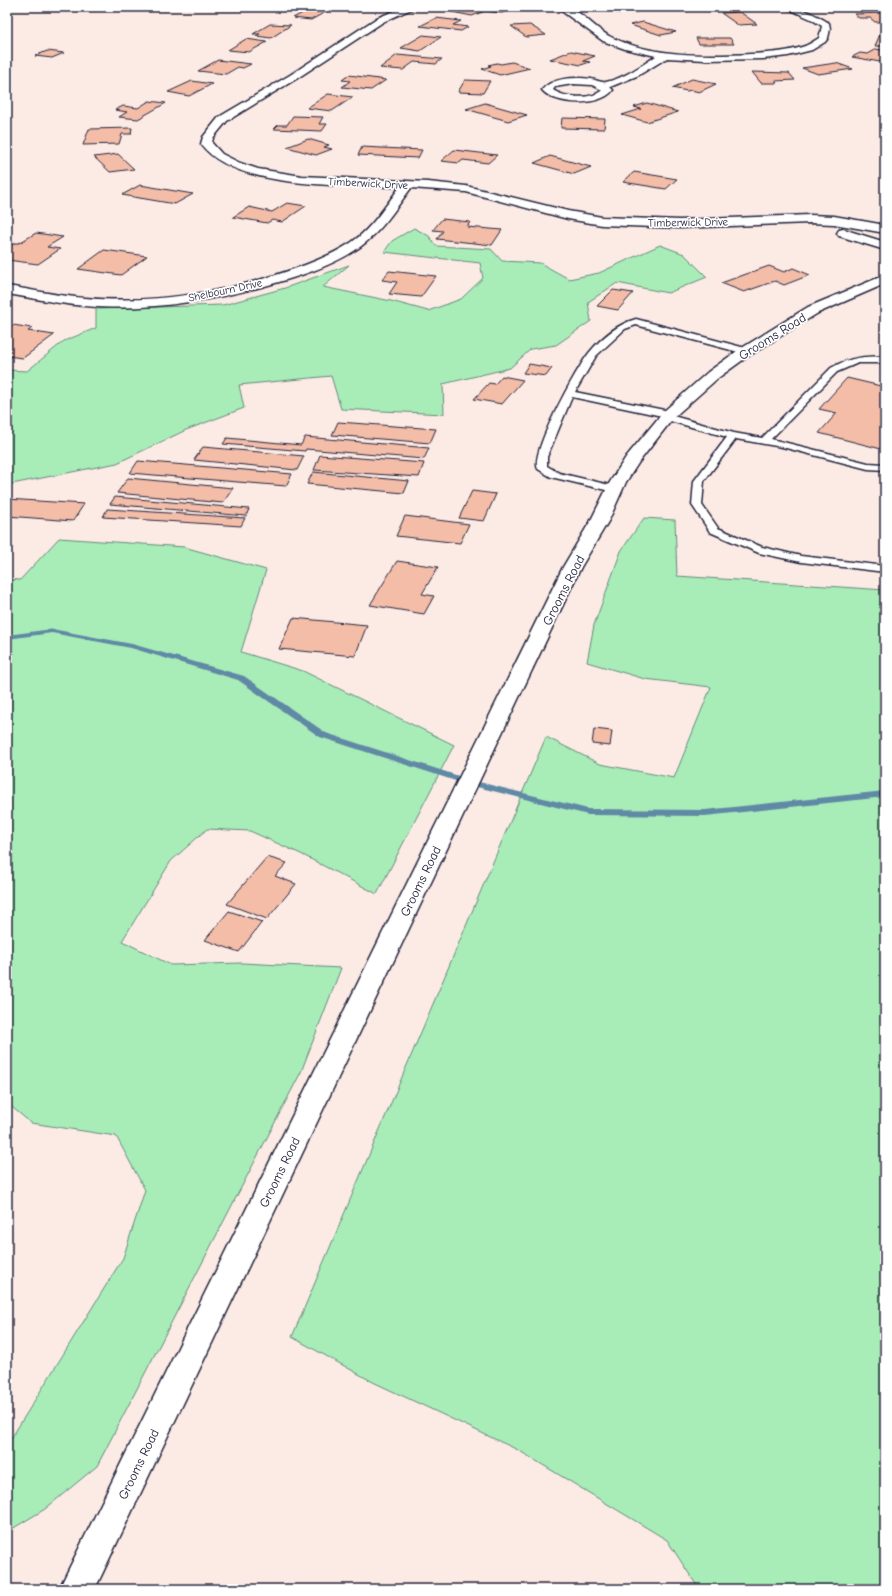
<svg xmlns="http://www.w3.org/2000/svg" width="892" height="1596" font-family="'Comic Neue',sans-serif">
  <style>
    .green { fill: #a8edb8; stroke: #65887a }
    .lines { fill: none; stroke-linecap: round; stroke-linejoin: round }
    .stream { fill: #6089a5; fill-rule: evenodd }
    .building { fill: #f4bda8; stroke: #22223b }
    .service-casing { stroke: #22223b; stroke-width: 3 }
    .minor-casing { stroke: #22223b; stroke-width: 3 }
    .tertiary-casing { stroke: #22223b; stroke-width: 3 }
    .service { fill: #fff; fill-rule: evenodd }
    .minor { fill: #fff; fill-rule: evenodd }
    .tertiary { fill: #fff; fill-rule: evenodd }
    .labels { text-anchor: middle; stroke-width: 3.5; stroke-linejoin: round; paint-order: stroke }
    .far-street-label { font-size: 11px; fill: #22223b; stroke: #fff }
    .street-label { font-size: 13px; fill: #22223b; stroke: #fff }
  </style>
  <rect width="100%" height="100%" fill="#fcebe5"/>
  <filter id="ink" filterUnits="userSpaceOnUse"><feTurbulence type="fractalNoise" baseFrequency=".025" numOctaves="2"/><feDisplacementMap in="SourceGraphic" scale="8" xChannelSelector="R" yChannelSelector="G"/><feConvolveMatrix kernelMatrix="1 2 1 2 8 2 1 2 1" color-interpolation-filters="sRGB"/></filter>
  <g filter="url(#ink)">
    <!-- green -->
    <path class="green" d="M414,228L429,236L436,246L491,249L502,261L540,263L569,279L599,273L660,245L684,254L707,277L668,293L617,283L588,302L591,321L556,345L531,349L510,368L443,384L444,414L341,409L331,376L239,385L244,408L186,430L117,463L7,485V370L27,371L64,341L96,328V309L223,305L285,288L349,265L323,287L391,301L428,311L461,299L483,278L480,263L384,252L392,241Z
      M644,518L675,520L677,576L885,590V1589H699L667,1540L518,1450L373,1382L292,1337L546,737L600,764L674,778L711,687L645,679L587,662L594,625L621,551Z
      M59,538L184,547L266,570L241,652L303,671L454,745L377,894L301,854L250,831L207,829L171,861L122,941L171,965L242,963L341,968L301,1072L97,1466L45,1509L7,1532V1445L123,1258L145,1190L116,1136L31,1123L7,1103V579L20,580Z"/>
    <g class="lines">
      <!-- stream -->
      <path class="stream" d="M52,629L132,644L244,676L326,733L471,780L588,809L705,810L885,791V797L705,816L588,815L465,784L320,737L238,680L131,648L52,633L7,639V635Z"/>
    </g>
    <!-- building -->
    <path class="building" d="M466,7H489L509,10L502,13L485,11L472,16L452,12Z
      M608,7H629L637,12L618,13Z
      M312,8L329,10L311,20L293,18Z
      M740,12L757,24L738,25L721,13Z
      M885,13V22H875L870,18H859L854,14Z
      M436,18L461,21L453,25L468,27L461,31L420,26Z
      M643,22L676,32L661,35L630,25Z
      M270,24L291,25L271,38L256,36L260,34H253Z
      M530,25L546,35L526,37L511,26Z
      M881,32H885V46H875Z
      M423,35L441,37L420,51L401,48Z
      M696,38H730L734,44H699Z
      M246,39L267,42L249,52L228,50Z
      M876,49L885,51V59L880,62L852,57L860,53L867,54Z
      M47,51L64,53L52,58L35,56Z
      M571,51L595,56L583,61L590,62L581,65L550,59Z
      M397,55L442,59L436,64L414,62L403,70L380,68Z
      M218,60L251,64L243,68L238,67L226,74L198,71Z
      M512,62L530,68L500,75L482,69L491,66L488,65L497,63L501,64Z
      M836,63L853,69L818,74L802,68Z
      M752,72L789,73L795,80L775,81L777,83H761Z
      M349,75L386,80L371,90L342,87L350,81L342,80Z
      M692,79L716,84L699,92L691,90L687,91L672,88Z
      M465,80L490,81L483,93L458,92Z
      M192,81L212,84L189,96L168,92Z
      M328,94L353,97L332,111L307,108Z
      M149,101L166,103L138,119L119,117L127,112L115,110L123,106L138,108Z
      M485,103L527,115L508,121L466,109Z
      M647,103L678,112L647,122L622,115L641,109L634,107Z
      M293,116L323,117L319,124H327L322,131L274,129L278,125H287Z
      M562,118L605,119L604,129L561,128Z
      M132,128L131,134H122L119,144L83,145L89,129Z
      M308,139L329,145L324,147L332,149L316,155L287,147Z
      M362,147L422,150L418,158L358,155Z
      M454,150L497,155L488,163L463,160L459,163L441,161Z
      M118,154L134,169L110,172L94,157Z
      M550,156L591,167L574,174L534,163Z
      M634,172L677,179L666,189L623,182Z
      M140,185L193,194L175,204L122,195Z
      M287,203L306,206L282,222L272,220L267,223L233,217L249,207L272,212Z
      M442,219L470,222L467,227L502,230L492,245L437,239L443,231L433,230Z
      M36,233L63,237L47,247L60,249L38,264L7,260V248L15,243H19Z
      M104,250L147,256L121,275L78,269Z
      M769,266L784,272L793,268L810,275L784,285L775,281L744,292L721,283Z
      M389,271L436,276L421,297L389,294L397,282L382,280Z
      M613,290L633,293L618,310L597,306Z
      M13,325L32,328L28,331L54,335L23,358L7,356V329Z
      M529,364L552,368L546,376L523,373Z
      M502,376L523,380L502,404L474,399L489,383L495,384Z
      M847,378L885,387V450L819,433L837,413L819,409Z
      M338,422L436,429L430,443L332,435Z
      M305,437L429,448L424,459L306,449L305,451L223,444L227,438L301,445Z
      M203,447L304,456L297,470L194,460Z
      M320,455L424,463L419,477L314,470Z
      M138,461L292,474L286,486L130,473Z
      M313,472L409,481L404,493L307,484Z
      M128,478L233,488L223,503L117,493Z
      M472,491L496,494L484,521L459,518Z
      M115,497L249,509L246,516L110,504Z
      M7,499L84,504L73,521L7,516Z
      M107,509L245,518L241,526L103,517Z
      M405,516L469,524L460,543L396,536Z
      M397,561L438,567L422,594L434,596L424,614L370,605Z
      M293,618L367,625L355,656L279,649Z
      M594,729L612,731L610,746L592,744Z
      M267,857L287,863L275,876L296,884L267,919L227,904Z
      M229,911L262,922L239,952L205,940Z"/>
    <g class="lines">
      <!-- service casing -->
      <g class="service-casing">
        <path id="service" d="M636,319L749,349L751,351L746,354L636,325L625,329L596,356L575,392L669,411L672,412L674,414L673,416L734,433L762,438L831,368C848,358 865,355 885,357V363H858L837,372L771,439L868,463L885,464V470L868,469L782,447L736,439L704,481L702,505L718,528L762,547L801,556L885,566V572L801,562L759,553L710,532L692,505L694,481L727,437L663,419L662,416L572,397L547,457V466L559,473L618,487L619,489L614,492L551,477L538,469C529,454 577,368 589,353C601,338 618,324 636,319Z"/>
      </g>
      <!-- minor casing -->
      <g class="minor-casing">
        <path id="minor" d="M404,7H416L383,22L296,79L227,121L213,138L212,143L222,154L240,163L258,169L302,176L428,182L466,186L568,211L602,217L680,220L810,215L834,216L885,225V233L834,224L810,223L680,228L602,225L568,219L466,192L411,188C396,208 381,232 360,247C336,264 307,274 279,282C217,300 150,312 85,306C59,304 33,298 7,294V286C33,290 59,296 85,298C155,304 228,292 294,269C314,262 334,254 352,242C372,228 385,206 400,187C347,185 234,190 201,144L203,137L219,117L290,75L377,18Z
          M556,7C559,7 564,6 568,7C584,13 597,31 613,38C655,57 706,56 751,54C769,53 789,52 805,46C810,44 814,41 819,38L822,26L811,19L784,7C801,7 815,14 829,23L830,29L828,38L825,42L812,50L788,56L763,59L705,60L667,58L639,75L610,87L613,90C601,107 555,106 542,90C552,77 576,77 591,79C596,80 602,83 606,82C624,78 641,66 656,56L625,49L603,41ZM573,84L592,85L602,90C592,100 564,98 553,90L555,87Z
          M843,229L885,242V250L839,236L837,233L839,230Z"/>
      </g>
      <!-- tertiary casing -->
      <g class="tertiary-casing">
        <path id="tertiary" d="M885,275V284L818,313L747,357L718,378L674,417L639,462L626,482L609,520L581,567L95,1589H59L563,567L591,520L610,482L626,457L664,411L708,372L737,351L808,307Z"/>
      </g>
      <!-- service -->
      <use href="#service" class="service"/>
      <!-- minor -->
      <use href="#minor" class="minor"/>
      <!-- tertiary -->
      <use href="#tertiary" class="tertiary"/>
    </g>
  </g>
  <g class="labels">
    <!-- far-street labels -->
    <g class="far-street-label">
      <text transform="translate(368 183) rotate(3)" y="4">Timberwick Drive</text>
      <text transform="translate(688 222) rotate(-1)" y="4">Timberwick Drive</text>
      <text transform="translate(225 290) rotate(-12)" y="4">Shelbourn Drive</text>
    </g>
    <!-- street labels -->
    <g class="street-label">
      <text transform="translate(772 336) rotate(-32)" y="5">Grooms Road</text>
      <text transform="translate(563 590) rotate(-63)" y="5">Grooms Road</text>
      <text transform="translate(420 881) rotate(-64)" y="5">Grooms Road</text>
      <text transform="translate(279 1172) rotate(-64)" y="5">Grooms Road</text>
      <text transform="translate(138 1464) rotate(-64)" y="5">Grooms Road</text>
    </g>
  </g>
  <!-- margin -->
  <rect width="892" height="1596" fill="none" stroke="#fff" stroke-width="24"/>
  <rect x="12" y="12" width="868" height="1572" fill="none" stroke="#22223b" stroke-width="1.5" filter="url(#ink)"/>
</svg>
